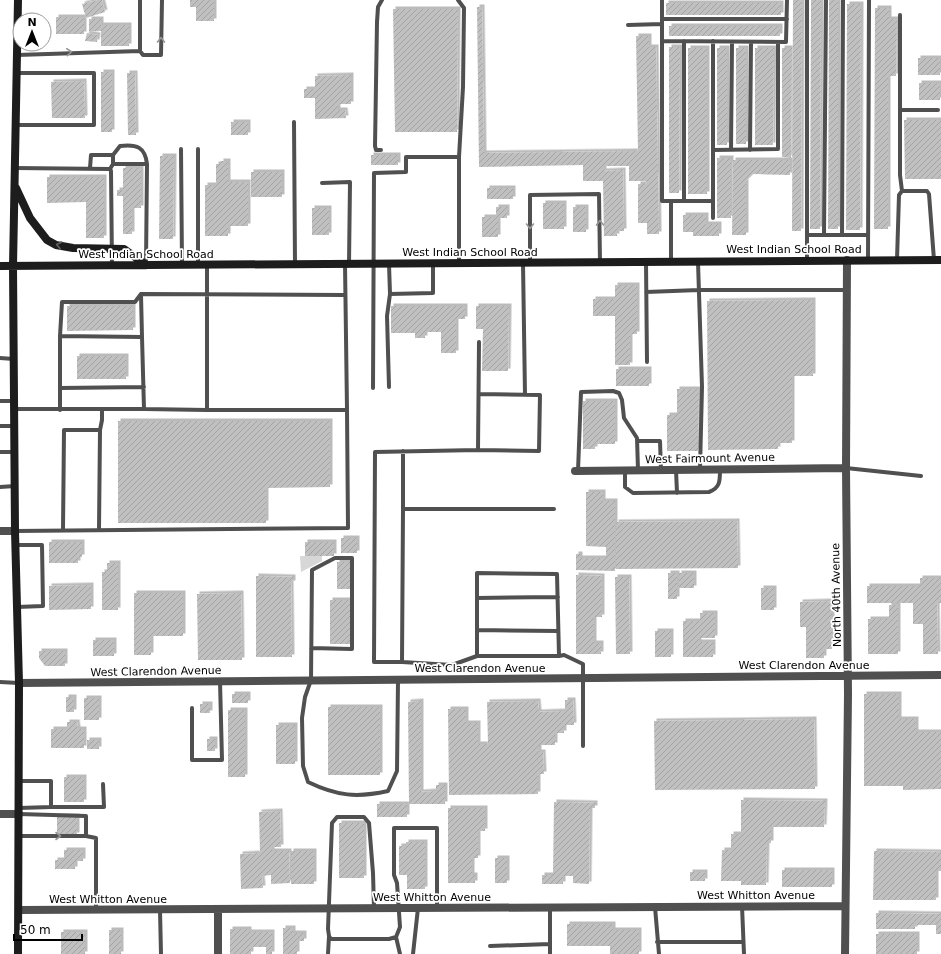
<svg xmlns="http://www.w3.org/2000/svg" width="941" height="954" font-family="'DejaVu Sans',sans-serif">
  <style>
    .park { fill: #d7d7d7 }
    .building { fill: url(#building-hatch); filter: url(#shadow) }
    .lines { fill: none; stroke-linecap: round; stroke-linejoin: round }
    .service { stroke: #505050; stroke-width: 4 }
    .minor { stroke: #505050; stroke-width: 8 }
    .secondary { stroke: #1d1d1d; stroke-width: 8 }
    .oneway { stroke: #969696 }
    .oneway2 { stroke: #616161 }
    .labels { text-anchor: middle; stroke-width: 3.5; stroke-linejoin: round; paint-order: stroke }
    .street-label { font-size: 11px; fill: #000; stroke: #fff }
  </style>
  <defs>
    <pattern id="building-hatch" width="6" height="6" patternUnits="userSpaceOnUse"><rect width="6" height="6" fill="#c0c0c0"/><path d="M-1 1l2-2M0 6l6-6M5 7l2-2" fill="none" stroke="#a3a3a3"/></pattern>
    <filter id="shadow"><feDropShadow dx="2.5" dy="-2.5" stdDeviation="0" flood-color="#0004"/></filter>
  </defs>
  <rect width="100%" height="100%" fill="#fff"/>
  <!-- park -->
  <path class="park" d="M300,556H322V561L301,572Z"/>
  <!-- building -->
  <path class="building" d="M98,0H102L105,12L86,18L82,4Z
    M190,0H214V21H196V7H190Z
    M793,0H802L801,231H792Z
    M811,0H821L820,229H810Z
    M829,0H838V229H828Z
    M666,3H781V15H666Z
    M847,4H861L860,230H846Z
    M477,7H482L484,153L638,151L636,36H649V47H656L659,234H647V223H638V184H647L646,181H629V166H604V171L623,170L624,231H617V236H604L603,181H583V165L479,167Z
    M875,8H889V19H897L896,76H888V229H874Z
    M393,9H458L457,132H395Z
    M56,17H84V34H56Z
    M89,19H101V25H129V46H101V31H89Z
    M669,26H780V36H669Z
    M87,33L98,35L97,42L85,41Z
    M669,47H680L679,193H669Z
    M688,48H707V194H688Z
    M717,48H727V145H717Z
    M736,48H746V144H736Z
    M755,48H774L773,145H755Z
    M782,48H792L791,158L782,157Z
    M918,58H940V75H918Z
    M101,72H112V132H101Z
    M127,73H135L136,135H128Z
    M351,75V104H338V110H345L346,118L315,119V98H304V89H315V76Z
    M84,81L85,118H52L51,82Z
    M919,83H940V100H919Z
    M904,120H941V179H905Z
    M231,122H248V135H231Z
    M371,155H398V165H371Z
    M160,156H174L173,239H159Z
    M717,158H731V218H717Z
    M733,160H790V175L753,174L746,181V235H732Z
    M221,161H228V182H248V226H228V236H205V185H216V164H221Z
    M123,168H141V208H132V234H123V196H117V190H123Z
    M251,172H282V197H251Z
    M47,177H104V238H86V202L47,203Z
    M487,188H513V199H487Z
    M543,203H564V229H543Z
    M496,207H507V218H498V237H482V217H496Z
    M573,207H586V232H573Z
    M312,208H329V235H312Z
    M683,215H706V224H719V236H693V232H683Z
    M615,285H637V334H630V365H615V316H593V299H615Z
    M813,300V376H792V443H778V449L708,450L707,301Z
    M67,306H133V330L67,331Z
    M391,306H465V319H456V353H441V332H425V338H415V333H391Z
    M476,306H509L508,371H482L483,329H476Z
    M77,356H126V379H77Z
    M616,369H649V386H616Z
    M677,389H699L698,451H667V415H677Z
    M583,401H615V444H595V449H583Z
    M118,421H330V487L266,488V523H118Z
    M586,492H603V501H615V571L576,570V554H580V558H606V547L586,546Z
    M737,521L738,568L616,569V522Z
    M341,538H357V553H341Z
    M49,542H82V557H78V563H49Z
    M305,542H334V556H305Z
    M337,562H350V589H337Z
    M107,563H118V610H102V572H107Z
    M668,573H677V599H668Z
    M679,573H694V588H679Z
    M576,575L602,576V617H594V643H601V654H576Z
    M256,576L293,577V583H291L292,657H256Z
    M615,577H629L630,654H616Z
    M920,578H941V603H937L938,654H923V624H913V603H867V586H920Z
    M91,585V609L49,610V586Z
    M761,588H774V610H761Z
    M134,593H183V636H151V655H134Z
    M241,593L242,660H198L197,594Z
    M330,600H350V644H330Z
    M832,601V649H824V658H806V627H800V602Z
    M889,605H898V654H868V619H889Z
    M700,613H715V638H699V642H713V657H683V621H700Z
    M655,631H671V657H655Z
    M93,640H114V656H93Z
    M39,651H65V666H45L39,658Z
    M232,694H248V703H232Z
    M864,694H899V719H916V732H941V789L903,790V786H864Z
    M66,697H74V712H66Z
    M84,698H99V720H84Z
    M565,700H573L574,725H564V733H555V745H539V752H543L544,774H538V794L449,795L448,709H466V723H478V744H488L487,702L538,701L539,712L565,711Z
    M421,701V792L436,791V785H445V804H409L408,702Z
    M200,704H210V713H200Z
    M328,707H380V775H328Z
    M228,710H245V777H228Z
    M814,719L815,789L655,790L654,721Z
    M67,722H77L78,729H84V748H51V729H67Z
    M276,725H295V764H276Z
    M207,739H215V751H207Z
    M87,740H99V749H87Z
    M64,777H84V802H64Z
    M741,800L825,801L824,827H771V843H767L766,885H741V881H721L722,850H731V834H741Z
    M554,802L595,803V808H590L589,884L573,883V876H563V884H542V875H553Z
    M377,804H407V817H377Z
    M448,808H485V831H478V858H472V875H475V883H448Z
    M280,811L281,847H272V851H289L290,883L271,884V875L262,876L263,888L241,889L240,854L260,853L259,812Z
    M57,816H77V835H57Z
    M339,823H364V878H339Z
    M406,842H425V889H407V875H399V846H406Z
    M64,850H83V861H75V869H55V860H64Z
    M291,851H314V884H291Z
    M874,851L941,852V871H936V900H873Z
    M495,858H507V883H495Z
    M782,870H832V887H782Z
    M690,872H705V881H690Z
    M876,913L941,914V934H936V925H915V929H876Z
    M567,924H613V930H639V954H610V946H567Z
    M283,928H293V933H304V941H297V954H283Z
    M230,929H249V932H272V954H266V947H251V954H230Z
    M109,930H121V954H109Z
    M61,932H85V954H61Z
    M876,934H917V954H876Z"/>
  <g class="lines">
    <!-- service -->
    <path class="service" d="M458,0L464,8L463,87L459,157
      M662,0V201H713
      M807,0V260
      M900,15V175L902,191
      M662,19H787
      M628,25L662,24
      M662,41L786,42L787,0
      M140,51V0
      M17,55L140,51L143,55H161L162,0
      M900,110H938
      M294,122L295,264
      M16,125H94V73H17
      M181,149L182,265
      M198,149V264
      M381,150H376L375,146L377,22L378,7L382,0
      M713,150L778,149V42
      M731,150L732,42
      M750,150L751,42
      M113,155L120,146C137,144 145,147 147,164
      M15,168L110,169L111,171L112,265
      M90,168L91,155H113V164
      M110,169L113,164H147L146,265
      M322,183L350,182L349,264
      M671,201V262
      M684,201V41
      M713,218V41
      M807,235H868
      M824,235L826,0
      M842,235L843,0
      M868,260L869,0
      M897,260L899,195L902,191H927L929,194L934,260
      M646,262L647,362
      M698,262L702,387L700,469
      M523,263L525,395
      M530,263V195L599,194L600,262
      M389,264L390,294L433,293V264
      M207,265V410H347L345,264
      M646,292L699,290H847
      M141,294L345,295
      M60,336L142,337L141,295
      M0,358L14,359
      M389,387L387,316L390,294
      M60,388L144,387
      M373,388L374,173L406,172V157H459V263
      M479,394L540,395L539,451L478,450L479,342
      M0,401H14
      M14,409H144L142,337
      M144,409L207,410
      M60,410V336L62,302H135L141,294
      M0,426H14
      M100,430L102,420V409
      M637,441H660L661,470
      M478,450L375,452L374,662H402L403,509H554
      M403,451V509
      M0,452H14
      M846,468L921,476
      M625,470V487L633,493L709,492C720,488 720,481 720,470
      M676,470L677,493
      M578,471L581,392L613,391L619,393L622,400L624,418L637,438L638,470
      M0,487L15,486
      M63,530L64,430H100L99,529
      M15,531L348,528L347,410
      M15,545H42L43,606L17,607
      M477,598L558,597
      M477,630L558,631
      M311,648L352,649V558H335L312,570L311,680L305,697L302,718L303,766L308,782C337,796 357,798 388,791L397,771L398,680
      M559,656L557,574L477,573V656H559L564,655L583,664V746
      M402,662L452,665L477,656
      M0,682L19,683
      M192,708V760H222L220,681
      M19,781H51V807L19,808
      M51,807H104L103,784
      M19,836H86V816L19,814
      M86,836L96,838V910
      M742,906L744,954
      M655,907L659,954
      M374,908L373,873L369,823L364,817H337L332,823L328,929L329,936L331,939H389L396,937L400,927L397,883L394,875V828H437V908
      M160,910L161,954
      M396,937L400,954
      M657,942H743
      M550,944V954
      M490,946L550,944V908
      M328,954L329,936
      M413,954L418,908"/>
    <!-- minor -->
    <path class="minor" d="M575,471L846,468
      M0,531H15
      M19,683L941,675
      M0,814H19
      M19,910L845,906
      M218,954V910
      M845,954L848,694L846,468L847,260"/>
    <!-- secondary -->
    <path class="secondary" d="M18,0L13,266L15,531L19,683L18,954
      M16,188L30,218L47,240L56,245L73,248L124,249L146,265
      M0,266L941,260"/>
  </g>
  <!-- one-way arrows -->
  <defs><path id="oneway-chevron" d="M-2-3.5L2.5 0L-2 3.5" fill="none" stroke-width="1.6" stroke-linecap="round" stroke-linejoin="round"/></defs>
  <g class="oneway">
    <use href="#oneway-chevron" transform="translate(161 40) rotate(-90)"/>
    <use href="#oneway-chevron" transform="translate(69 52) rotate(-5)"/>
    <use href="#oneway-chevron" transform="translate(600 223) rotate(-91)"/>
    <use href="#oneway-chevron" transform="translate(530 226) rotate(90)"/>
    <use href="#oneway-chevron" transform="translate(58 836)"/>
  </g>
  <use class="oneway2" href="#oneway-chevron" transform="translate(59 245) rotate(-167)"/>
  <g class="labels">
    <!-- street labels -->
    <g class="street-label">
      <text x="794" y="253">West Indian School Road</text>
      <text x="470" y="256">West Indian School Road</text>
      <text x="146" y="258">West Indian School Road</text>
      <text transform="translate(710 458) rotate(-1)" y="4">West Fairmount Avenue</text>
      <text transform="translate(836 595) rotate(-91)" y="4">North 40th Avenue</text>
      <text x="804" y="669">West Clarendon Avenue</text>
      <text x="480" y="672">West Clarendon Avenue</text>
      <text transform="translate(156 671) rotate(-1)" y="4">West Clarendon Avenue</text>
      <text x="756" y="899">West Whitton Avenue</text>
      <text x="432" y="901">West Whitton Avenue</text>
      <text x="108" y="903">West Whitton Avenue</text>
    </g>
  </g>
  <!-- north arrow -->
  <g transform="translate(32 32)"><circle r="19" fill="#ffffff" stroke="#999999"/>
  <path d="M0-3L7 15L0 10L-7 15Z" fill="#000000"/>
  <text y="-6" font-size="11" font-weight="bold" text-anchor="middle" fill="#000000">N</text>
  </g>
  <!-- scale -->
  <path d="M14 934v6h68v-6" fill="none" stroke="#000000" stroke-width="2"/>
  <text x="20" y="934" font-size="12" fill="#000000" stroke="#ffffff" stroke-width="3" paint-order="stroke">50 m</text>
</svg>
